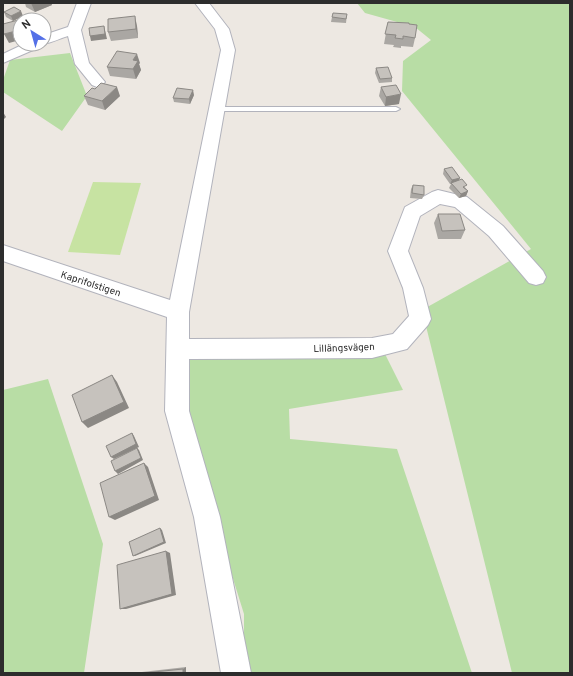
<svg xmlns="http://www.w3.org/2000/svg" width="573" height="676" font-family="Overpass,sans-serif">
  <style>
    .green { fill: #b8dda5 }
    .pitch { fill: #c7e3a2 }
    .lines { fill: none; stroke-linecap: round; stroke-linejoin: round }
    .lane-casing { stroke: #b2b3bc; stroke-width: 2 }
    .street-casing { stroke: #b2b3bc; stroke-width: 2 }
    .lane { fill: #fff; fill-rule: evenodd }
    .street { fill: #fff; fill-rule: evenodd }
    .wall { fill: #aaa7a3 }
    .shaded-wall { fill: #8b8884 }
    .building { fill: #c6c2bd; stroke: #8b8884 }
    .labels { text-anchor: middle; stroke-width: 3; stroke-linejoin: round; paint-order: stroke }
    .street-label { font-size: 10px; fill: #2d2d2d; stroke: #fff }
  </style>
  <rect width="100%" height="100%" fill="#ede8e2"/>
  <!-- green -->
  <path class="green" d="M357,3H570V673H512L422,310L531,249L402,91L403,61L431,40L415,27L365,13Z
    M70,53L87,96L62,131L3,92V80L10,60Z
    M384,352L403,390L289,409L290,439L397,449L472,673H244V614L187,431L189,357Z
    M48,379L103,544L84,673H3V390Z"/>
  <!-- pitch -->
  <path class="pitch" d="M93,182L141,183L120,255L68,252Z"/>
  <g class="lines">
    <!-- lane casing -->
    <g class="lane-casing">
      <path id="lane" d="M214,107H396L400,109L396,111H217L213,109Z"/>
    </g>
    <!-- street casing -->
    <g class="street-casing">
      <path id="street" d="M77,3H91L81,30L89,63L105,82L102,85L97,87L92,85L75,64L68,36C60,38 52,43 43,44L44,35L68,27Z
        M195,3H209L229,29L235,50L189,312V339L372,338L393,334L409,316L403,288L388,251L405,207L432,192L438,190L467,197L503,226L543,271L546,277L543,283L536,285L529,283L489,236L455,207L440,204L420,216L408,251L423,288L431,319L428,325L407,349L372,358L189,359V411L220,517L251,673H221L194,517L165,411L167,317L3,261V245L170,300L221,50L215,29Z
        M24,44H42L40,47L3,63V54Z"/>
    </g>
    <!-- lane -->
    <use href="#lane" class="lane"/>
    <!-- street -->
    <use href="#street" class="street"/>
  </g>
  <!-- wall -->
  <path class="wall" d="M25,3H51L52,5L35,12L26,7Z
    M4,12L23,16L13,21L6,17Z
    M347,14L346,23L331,22L332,17Z
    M388,22L409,24L415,38L413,47L401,46V48L393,47L394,45L384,44Z
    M137,26L138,38L111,41L108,32Z
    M140,63L139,64L141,70L136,79L110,76L107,67Z
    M376,68L392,78V82L379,83L375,73Z
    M381,87L399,104L385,106L379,96Z
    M194,95L190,104L174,102L173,98Z
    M84,96H120L105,110L88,105Z
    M444,169L459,180L468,191L466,196L459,198L449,188L451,184H450L443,174Z
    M413,185L424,195L422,199L410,198L411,189Z
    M438,214L465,230L461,239H438L434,223Z
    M186,667V673H132H133Z"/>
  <!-- shaded-wall -->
  <path class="shaded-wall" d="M31,3H51L52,5L35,12Z
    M21,11L23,16L13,21L11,16Z
    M135,16L137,26L138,38L136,29Z
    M104,26L107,39L91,41L90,36Z
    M20,30V40L9,43L4,34Z
    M137,54L140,63L139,64L141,70L136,79L133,69V60Z
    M117,87L120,96L105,110L102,101Z
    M193,90L194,95L190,104L189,99Z
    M401,94L399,104L385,106L386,97Z
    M3,112L6,117L3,120Z
    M460,178L458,182L451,183L450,184L452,180Z
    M468,191L466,196L459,198L461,194Z
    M112,375L117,382L129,408L88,428L82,422Z
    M132,433L134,436L139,447L114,459L111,457Z
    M137,448L139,450L143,460L118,474L115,471Z
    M144,463L148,467L159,500L115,520L109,517Z
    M160,528L162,530L166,543L135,556H133Z
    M166,551L170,553L176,595L126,609H120Z
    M186,667V673H183V669Z"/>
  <!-- building -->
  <path class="building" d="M14,7L21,11L11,16L4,12Z
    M333,13L347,14L346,19L332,17Z
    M135,16L136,29L108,32V19Z
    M26,18L27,20H20V30L4,34L3,31V24Z
    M388,22L409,23V24L417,25L415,38L403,36V39L395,38L396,35L385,34Z
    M104,26L105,34L90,36L89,28Z
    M117,51L137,54L133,60L138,61L133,69L107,67Z
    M388,67L392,78L380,79L376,68Z
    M101,83L117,87L102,101L84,96L92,88L95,89Z
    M396,85L401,94L386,97L381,87Z
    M177,88L193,90L189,99L173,98Z
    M452,167L460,178L452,180L444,169Z
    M462,179L467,185L463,187L468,191L461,194L451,183Z
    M413,185L424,186V195L412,193Z
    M438,214H460L465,230L442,231Z
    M112,375L124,402L82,422L72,395Z
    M132,433L136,444L111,457L106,446Z
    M137,448L141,458L115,471L111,461Z
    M144,463L155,496L109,517L100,483Z
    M160,528L164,542L133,556L129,542Z
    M166,551L172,594L120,609L117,565Z
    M183,669V673H144Z"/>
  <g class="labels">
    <!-- street labels -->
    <g class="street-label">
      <text transform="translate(91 283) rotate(18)" y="4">Kaprifolstigen</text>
      <text transform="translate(344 347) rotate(-2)" y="4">Lillängsvägen</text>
    </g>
  </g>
  <!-- border -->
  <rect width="573" height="676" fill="none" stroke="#2d2d2d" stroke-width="8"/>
  <!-- north arrow -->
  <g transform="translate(32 32) rotate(323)"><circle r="19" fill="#ffffff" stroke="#ababab"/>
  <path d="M0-3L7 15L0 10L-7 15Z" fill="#5470e7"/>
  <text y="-6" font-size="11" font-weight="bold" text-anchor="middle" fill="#2d2d2d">N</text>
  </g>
</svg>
